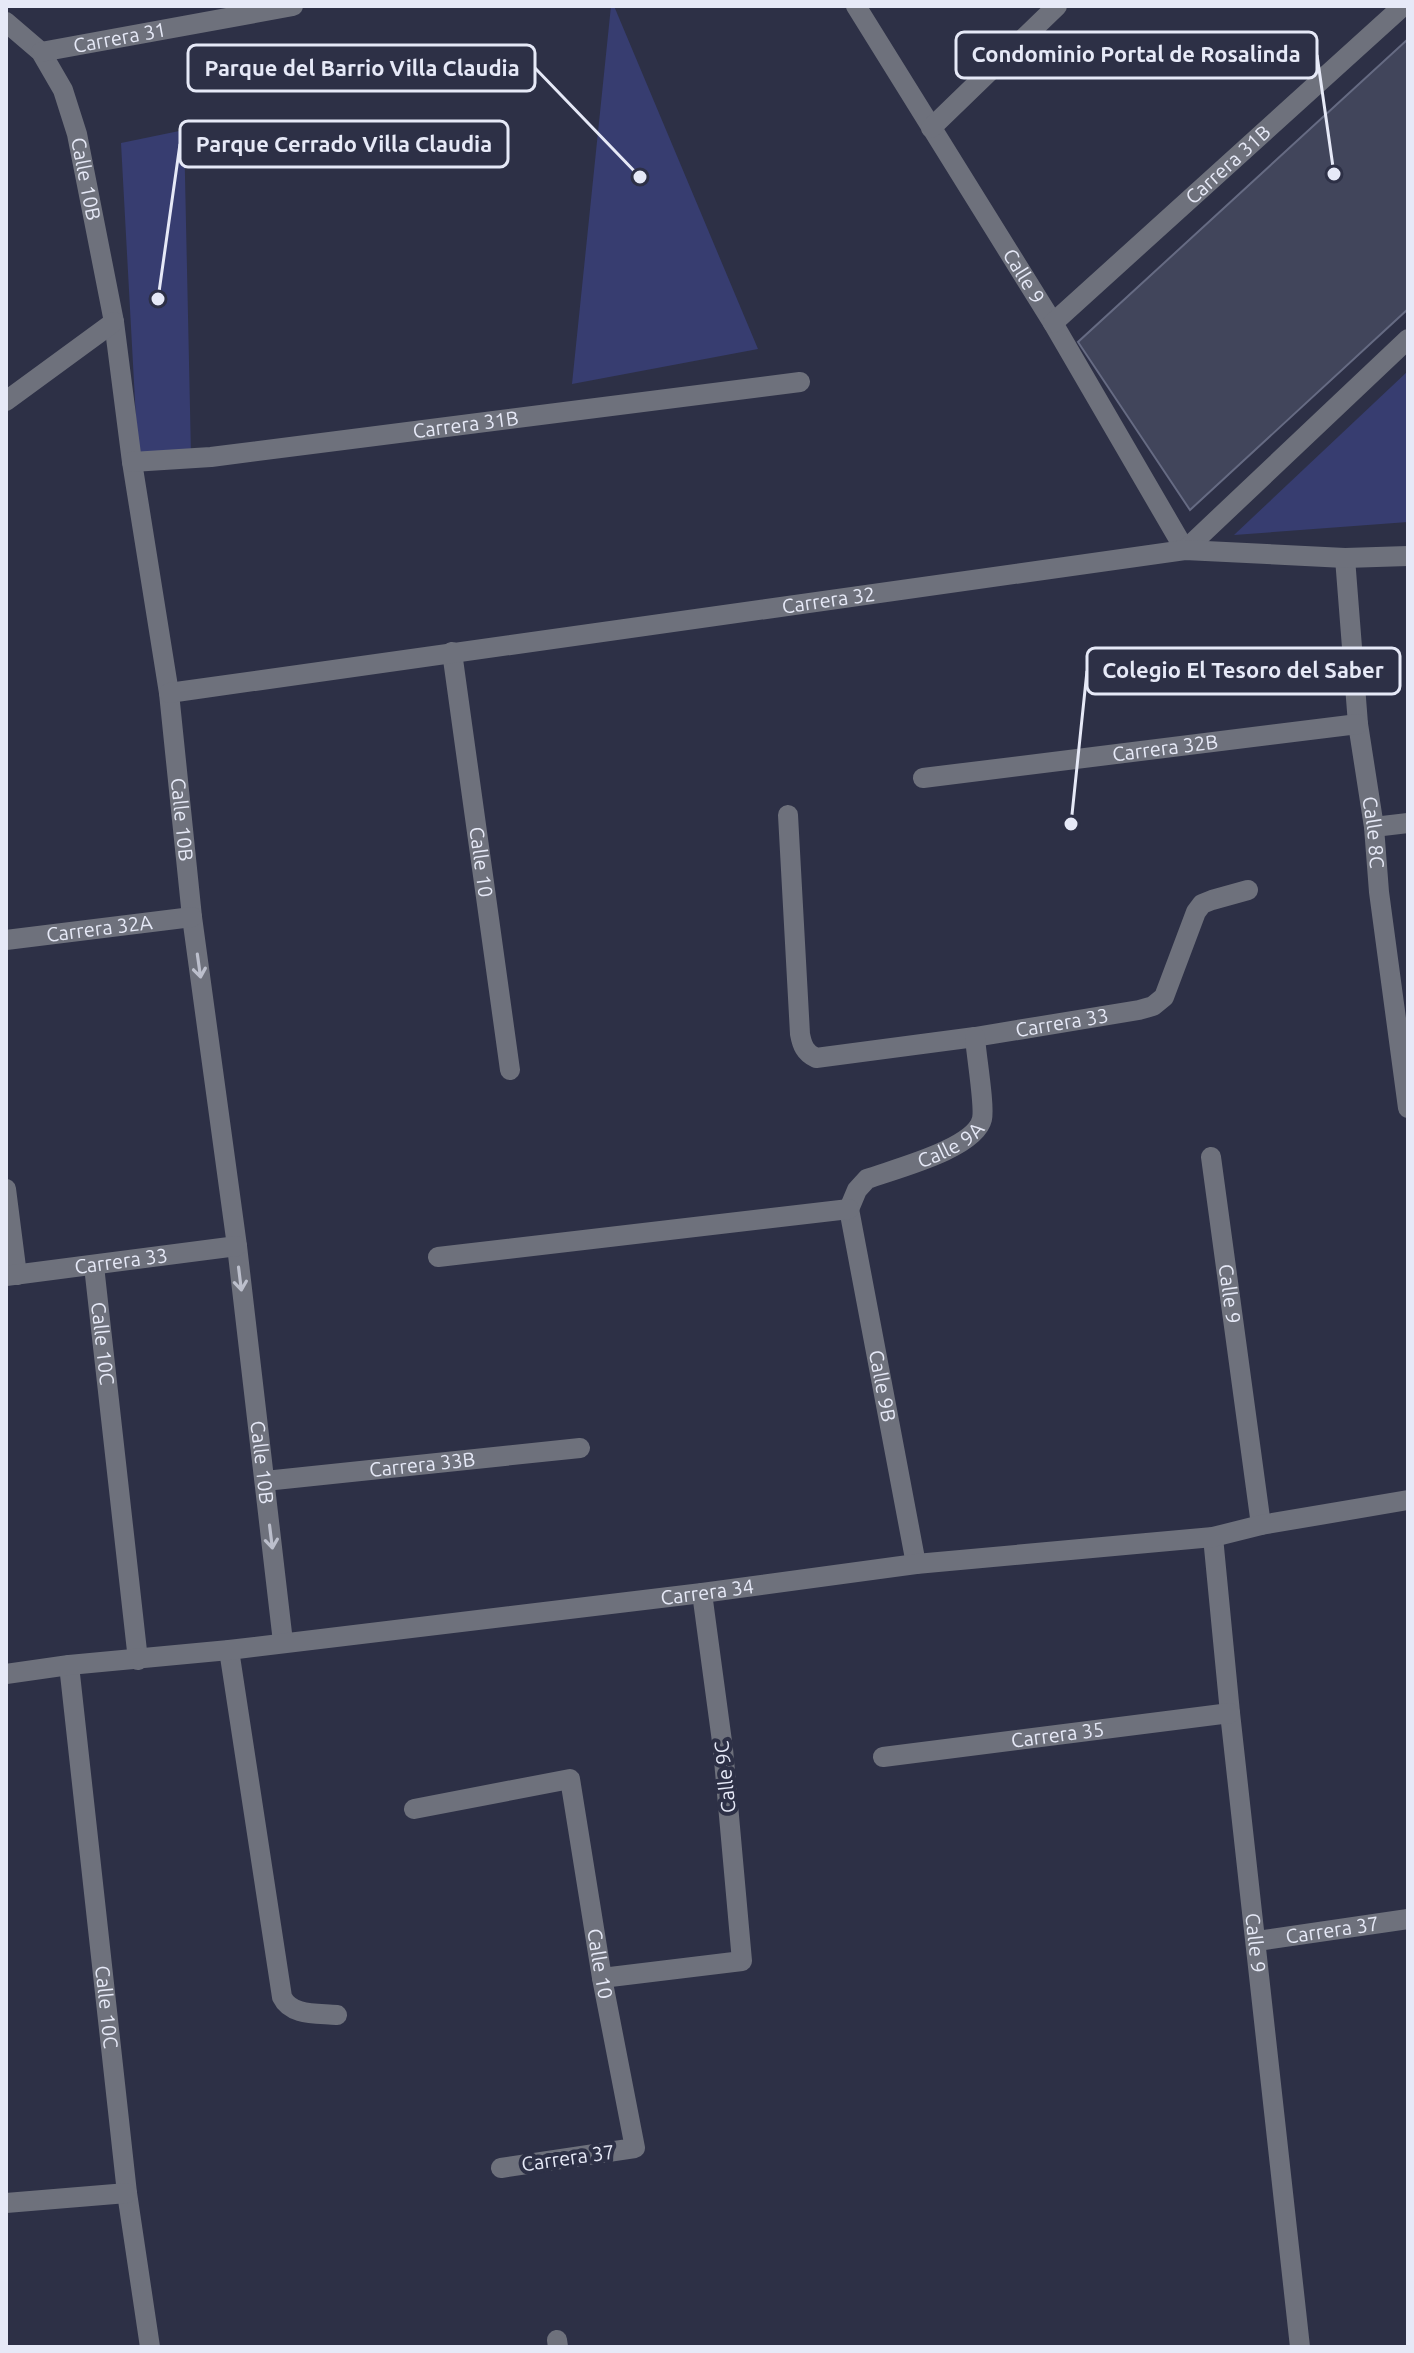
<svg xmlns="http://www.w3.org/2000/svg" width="1414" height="2353" font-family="Ubuntu,sans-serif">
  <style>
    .green { fill: #373d70 }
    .building { fill: #41455b; stroke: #666b83; stroke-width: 2 }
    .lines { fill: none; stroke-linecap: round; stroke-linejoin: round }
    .minor { stroke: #6e717c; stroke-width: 20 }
    .oneway { stroke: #bcbfcc }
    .labels { text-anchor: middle; stroke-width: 8; stroke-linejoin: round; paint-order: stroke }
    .street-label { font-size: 20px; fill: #e6e9f7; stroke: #2d3046 }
    .leader { fill: none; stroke: #e6e9f7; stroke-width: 3 }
    .callout-dot { fill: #e6e9f7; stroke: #2d3046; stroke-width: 3 }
    .callout { fill: #2d3046; stroke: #e6e9f7; stroke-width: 3 }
    .callout-label { font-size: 22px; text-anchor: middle; font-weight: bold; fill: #e6e9f7 }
  </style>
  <rect width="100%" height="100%" fill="#2d3046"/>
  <!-- green -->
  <path class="green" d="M611,6H614L758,349L572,384Z
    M184,130L191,455L138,456L121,143Z
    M1408,371V522L1234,535Z"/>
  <!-- building -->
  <path class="building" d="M1408,39V309L1190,510L1078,342Z"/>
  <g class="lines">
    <!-- minor -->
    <g class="minor">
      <path id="s1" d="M856,6L1053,323L1185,550"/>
      <path id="s2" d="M6,22L41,52L63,90L77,134L114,322L132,462L169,693L192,917L237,1246L283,1642"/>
      <path id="s3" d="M41,52L293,6"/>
      <path d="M931,128L1057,6"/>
      <path id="s4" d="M1053,323L1403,6"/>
      <path d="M6,401L114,322"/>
      <path id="s5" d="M132,462L211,457L800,382"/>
      <path d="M1185,550L1408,339"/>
      <path id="s6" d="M1345,558L1358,724L1374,827L1379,892L1408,1108"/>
      <path id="s7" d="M452,652L510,1070"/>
      <path id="s8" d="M169,693L1185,550L1345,558L1408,556"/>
      <path id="s9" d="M923,778L1358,724"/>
      <path id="s10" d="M788,815L800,1034C802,1045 805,1053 816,1058L975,1037L1139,1010L1153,1006L1164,997L1196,912L1202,904L1212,900L1248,890"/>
      <path d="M1374,827L1408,823"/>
      <path id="s11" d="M6,940L192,917"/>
      <path id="s12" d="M1211,1157L1261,1525"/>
      <path d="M6,1189L17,1275"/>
      <path id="s13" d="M849,1209L916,1564"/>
      <path id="s14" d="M849,1209L857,1190L867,1179C894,1169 975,1149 982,1119C985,1106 976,1054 975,1037"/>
      <path d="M438,1257L849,1209"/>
      <path id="s15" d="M94,1266L138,1660"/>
      <path id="s16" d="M6,1276L237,1246"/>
      <path id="s17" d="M265,1481L580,1448"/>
      <path id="s18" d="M1213,1537L1230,1713L1300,2347"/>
      <path d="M229,1650L282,1997C291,2016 317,2013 337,2015"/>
      <path id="s19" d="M69,1665L127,2193L150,2347"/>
      <path id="s20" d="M6,1674L69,1665L229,1650L702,1593L916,1564L1213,1537L1261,1525L1408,1500"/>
      <path id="s21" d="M883,1757L1230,1713"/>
      <path id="s22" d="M414,1809L570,1779L602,1978L635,2148L501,2168"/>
      <path id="s23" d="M1257,1941L1408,1919"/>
      <path d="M602,1978L742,1961L723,1749L702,1593"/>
      <path d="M6,2203L127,2193"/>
      <path d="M557,2340L558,2347"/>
    </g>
  </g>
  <!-- one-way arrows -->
  <defs><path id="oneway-shaft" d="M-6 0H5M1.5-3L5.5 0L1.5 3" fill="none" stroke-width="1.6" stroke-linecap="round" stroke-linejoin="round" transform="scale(2)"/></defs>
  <g class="oneway">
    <use href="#oneway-shaft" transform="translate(199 966) rotate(82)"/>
    <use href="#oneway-shaft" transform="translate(240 1279) rotate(83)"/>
    <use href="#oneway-shaft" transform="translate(271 1537) rotate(83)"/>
  </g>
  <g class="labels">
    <!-- street labels -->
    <g class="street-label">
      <text dy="7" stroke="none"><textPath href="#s3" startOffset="80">Carrera 31</textPath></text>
      <text dy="7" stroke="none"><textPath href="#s4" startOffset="236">Carrera 31B</textPath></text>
      <text dy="7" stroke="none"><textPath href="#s2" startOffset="182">Calle 10B</textPath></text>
      <text dy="7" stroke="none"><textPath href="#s1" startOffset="318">Calle 9</textPath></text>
      <text dy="7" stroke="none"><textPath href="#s5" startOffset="336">Carrera 31B</textPath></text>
      <text dy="7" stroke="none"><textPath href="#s8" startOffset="666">Carrera 32</textPath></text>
      <text dy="7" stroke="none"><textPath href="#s9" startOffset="244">Carrera 32B</textPath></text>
      <text dy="7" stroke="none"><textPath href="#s2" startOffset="830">Calle 10B</textPath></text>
      <text dy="7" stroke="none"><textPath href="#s6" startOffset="276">Calle 8C</textPath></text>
      <text dy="7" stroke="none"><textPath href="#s7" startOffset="212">Calle 10</textPath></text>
      <text dy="7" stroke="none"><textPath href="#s11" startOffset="94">Carrera 32A</textPath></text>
      <text dy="7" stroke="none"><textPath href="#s10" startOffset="498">Carrera 33</textPath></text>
      <text dy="7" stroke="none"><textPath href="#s14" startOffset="126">Calle 9A</textPath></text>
      <text dy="7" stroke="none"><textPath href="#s16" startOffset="116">Carrera 33</textPath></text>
      <text dy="7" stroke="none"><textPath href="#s12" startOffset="138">Calle 9</textPath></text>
      <text dy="7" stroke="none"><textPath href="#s15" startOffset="78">Calle 10C</textPath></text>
      <text dy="7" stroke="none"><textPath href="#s13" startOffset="180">Calle 9B</textPath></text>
      <text dy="7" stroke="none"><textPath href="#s2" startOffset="1478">Calle 10B</textPath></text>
      <text dy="7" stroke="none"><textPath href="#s17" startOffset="158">Carrera 33B</textPath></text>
      <text dy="7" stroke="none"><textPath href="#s20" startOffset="706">Carrera 34</textPath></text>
      <text dy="7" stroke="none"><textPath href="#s21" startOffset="176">Carrera 35</textPath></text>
      <text transform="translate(725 1777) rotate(-96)" y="7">Calle 9C</text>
      <text dy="7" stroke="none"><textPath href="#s23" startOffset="76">Carrera 37</textPath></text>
      <text dy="7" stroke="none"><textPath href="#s18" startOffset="408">Calle 9</textPath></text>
      <text dy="7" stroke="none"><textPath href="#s22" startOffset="346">Calle 10</textPath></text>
      <text dy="7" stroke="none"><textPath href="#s19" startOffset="344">Calle 10C</textPath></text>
      <text transform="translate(568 2158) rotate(-8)" y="7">Carrera 37</text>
    </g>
  </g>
  <!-- callouts -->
  <path class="leader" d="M1334 174L1317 55M640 177L535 68M158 299L180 144M1071 824L1087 671"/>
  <g class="callout-dot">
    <circle cx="1334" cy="174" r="8"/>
    <circle cx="640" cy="177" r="8"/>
    <circle cx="158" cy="299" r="8"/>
    <circle cx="1071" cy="824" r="8"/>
  </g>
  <g class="callout">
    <rect x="956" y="32" width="361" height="46" rx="8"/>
    <rect x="188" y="45" width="347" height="46" rx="8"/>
    <rect x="180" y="121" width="328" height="46" rx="8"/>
    <rect x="1087" y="648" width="313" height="46" rx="8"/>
  </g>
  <g class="callout-label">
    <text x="1136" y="62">Condominio Portal de Rosalinda</text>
    <text x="362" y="76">Parque del Barrio Villa Claudia</text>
    <text x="344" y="152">Parque Cerrado Villa Claudia</text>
    <text x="1243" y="678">Colegio El Tesoro del Saber</text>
  </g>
  <!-- border -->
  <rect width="1414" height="2353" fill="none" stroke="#e6e9f7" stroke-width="16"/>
</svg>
